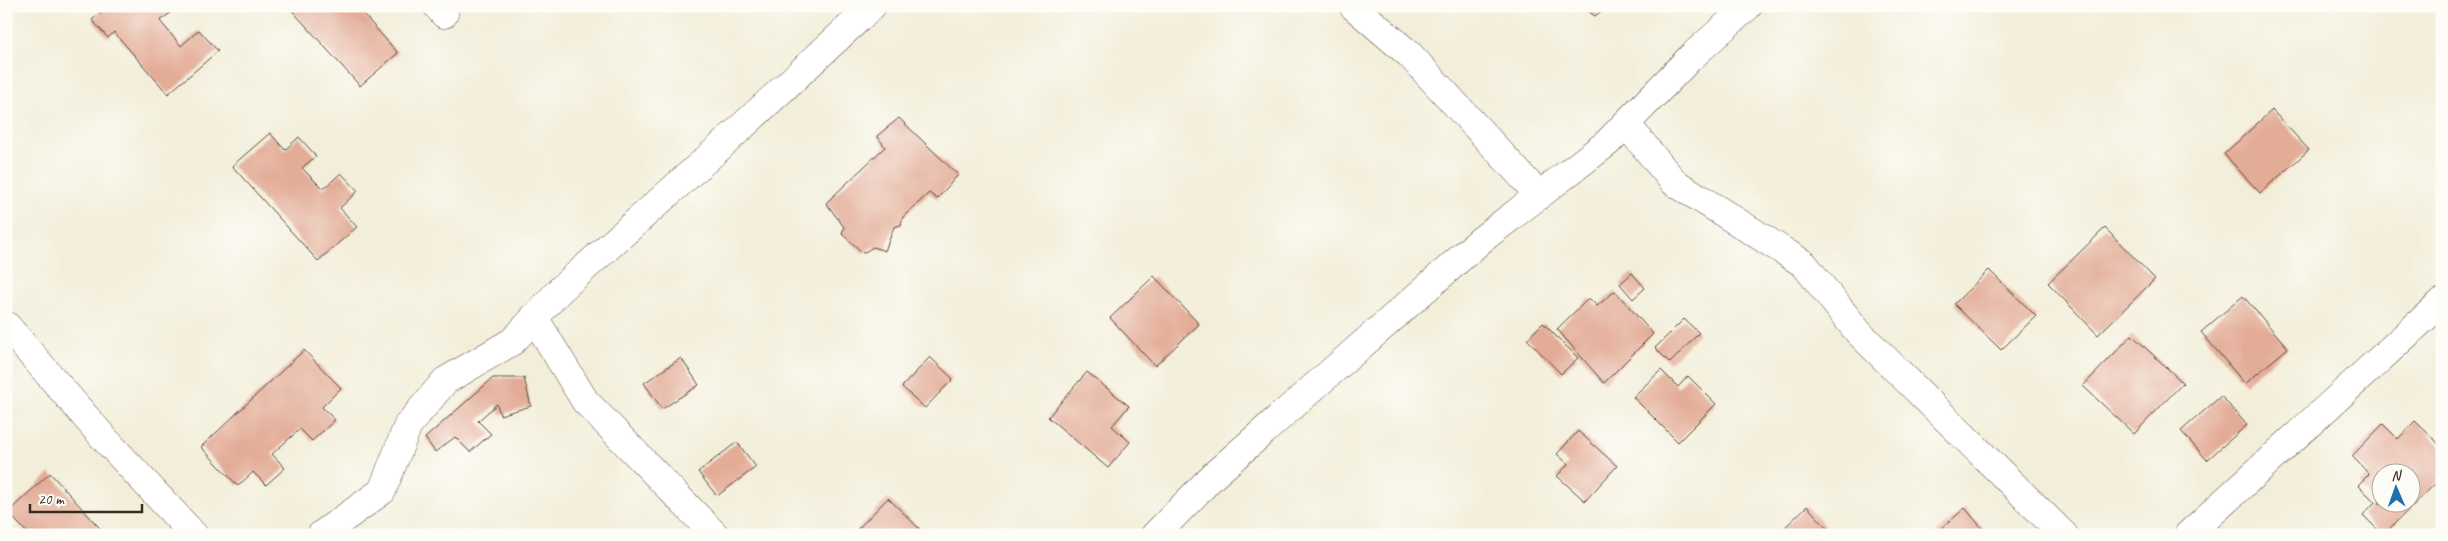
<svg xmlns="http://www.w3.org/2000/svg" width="2448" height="541" font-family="Caveat,sans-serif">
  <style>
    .building { fill: #e3ac97; fill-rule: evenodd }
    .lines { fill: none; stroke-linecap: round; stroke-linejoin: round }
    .minor-casing { stroke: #57473a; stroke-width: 29 }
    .tertiary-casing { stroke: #57473a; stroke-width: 29 }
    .minor { stroke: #fff; stroke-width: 28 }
    .tertiary { stroke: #fff; stroke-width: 28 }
  </style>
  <rect width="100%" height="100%" fill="#fdfcf7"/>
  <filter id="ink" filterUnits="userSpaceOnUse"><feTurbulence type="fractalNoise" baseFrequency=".02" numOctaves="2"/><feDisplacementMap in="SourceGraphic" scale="10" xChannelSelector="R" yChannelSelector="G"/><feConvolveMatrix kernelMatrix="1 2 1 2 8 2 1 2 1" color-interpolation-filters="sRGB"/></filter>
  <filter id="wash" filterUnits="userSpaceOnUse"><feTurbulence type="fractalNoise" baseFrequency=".0096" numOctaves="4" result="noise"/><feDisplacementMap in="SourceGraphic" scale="20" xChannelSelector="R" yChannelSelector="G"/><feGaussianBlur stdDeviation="1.12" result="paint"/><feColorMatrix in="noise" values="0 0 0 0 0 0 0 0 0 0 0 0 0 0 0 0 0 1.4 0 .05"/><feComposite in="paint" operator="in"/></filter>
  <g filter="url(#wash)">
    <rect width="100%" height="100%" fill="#f3eed9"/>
    <g id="blocks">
      <!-- building -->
      <path class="building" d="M108,6H169L173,11L160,21L181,46L199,30L218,51L168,94L114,32L108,38L92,20Z
        M288,6H356L398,53L360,86Z
        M1581,6H1608L1595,16Z
        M2272,110L2309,150L2260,193L2224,154Z
        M899,118L958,175L937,199L929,193L903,217L901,225L894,227L885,251L873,247L863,253L842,234L844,227L826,203L885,147L877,136Z
        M270,133L285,150L299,137L316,156L302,168L323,189L341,173L358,191L340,208L357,227L318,261L232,166Z
        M2105,228L2155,279L2098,335L2048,283Z
        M1989,270L2036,316L2001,350L1954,304Z
        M1632,273L1645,288L1633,299L1620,284Z
        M1154,276L1199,324L1155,366L1110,318Z
        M1615,291L1653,334L1604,383L1557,329L1589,298L1597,306Z
        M2243,296L2288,348L2245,384L2201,332Z
        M1684,319L1699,333L1670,363L1655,348Z
        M1543,323L1578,358L1561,374L1527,339Z
        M2132,335L2183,383L2134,434L2083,386Z
        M304,350L341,388L322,407L335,420L312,441L300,429L272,454L285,468L266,485L253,472L238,486L201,447Z
        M930,357L953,379L925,408L902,387Z
        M681,358L699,385L662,409L644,383Z
        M1661,370L1678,387L1688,376L1716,404L1678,442L1633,397Z
        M1087,372L1129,406L1112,426L1130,442L1108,468L1048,417Z
        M493,378H524L531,406L500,415L497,404L478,421L491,434L470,452L455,437L435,452L425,438Z
        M2221,396L2247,425L2207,460L2181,431Z
        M2415,421L2442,447V477L2383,535L2363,515L2375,502L2358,485L2369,474L2352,456L2383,424L2398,439ZM2380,474H2410V504H2380Z
        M1578,431L1617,466L1585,501L1557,476L1568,464L1557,454Z
        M737,442L756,467L717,496L698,472Z
        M50,473L106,535H29L8,512Z
        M888,498L926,535H852Z
        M1807,506L1833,535H1777Z
        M1965,508L1988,535H1934Z"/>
    </g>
  </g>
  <g filter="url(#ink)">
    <use href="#blocks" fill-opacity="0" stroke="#57473a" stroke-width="1"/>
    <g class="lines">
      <!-- minor casing -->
      <g class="minor-casing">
        <path id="minor" d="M437,6L444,14
          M1353,6L1410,55L1539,195
          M1626,124L1674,182L1804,264L1859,333L2064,535
          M534,317L585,401L715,535
          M6,325L103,437L194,535
          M321,535L382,491L408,425L445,381L513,341L560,290L719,148L872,6
          M2188,535L2442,302"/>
      </g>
      <!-- tertiary casing -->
      <g class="tertiary-casing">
        <path id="tertiary" d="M1155,535L1214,475L1481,240L1607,143L1690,58L1748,6"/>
      </g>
      <!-- minor -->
      <use href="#minor" class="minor"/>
      <!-- tertiary -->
      <use href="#tertiary" class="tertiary"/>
    </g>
  </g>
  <!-- margin -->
  <rect width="2448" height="541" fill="none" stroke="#fdfcf7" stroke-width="25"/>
  <!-- north arrow -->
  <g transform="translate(2396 488) rotate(358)"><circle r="24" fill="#fdfcf7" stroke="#afa8a0"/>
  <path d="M0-4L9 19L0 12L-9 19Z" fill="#1f6fb2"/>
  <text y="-8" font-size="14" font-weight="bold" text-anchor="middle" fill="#3b2a1e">N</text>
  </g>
  <!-- scale -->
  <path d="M30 504v8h112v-8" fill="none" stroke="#3b2a1e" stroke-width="2.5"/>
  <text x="38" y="504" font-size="15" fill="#3b2a1e" stroke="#fdfcf7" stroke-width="4" paint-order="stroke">20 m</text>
</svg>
